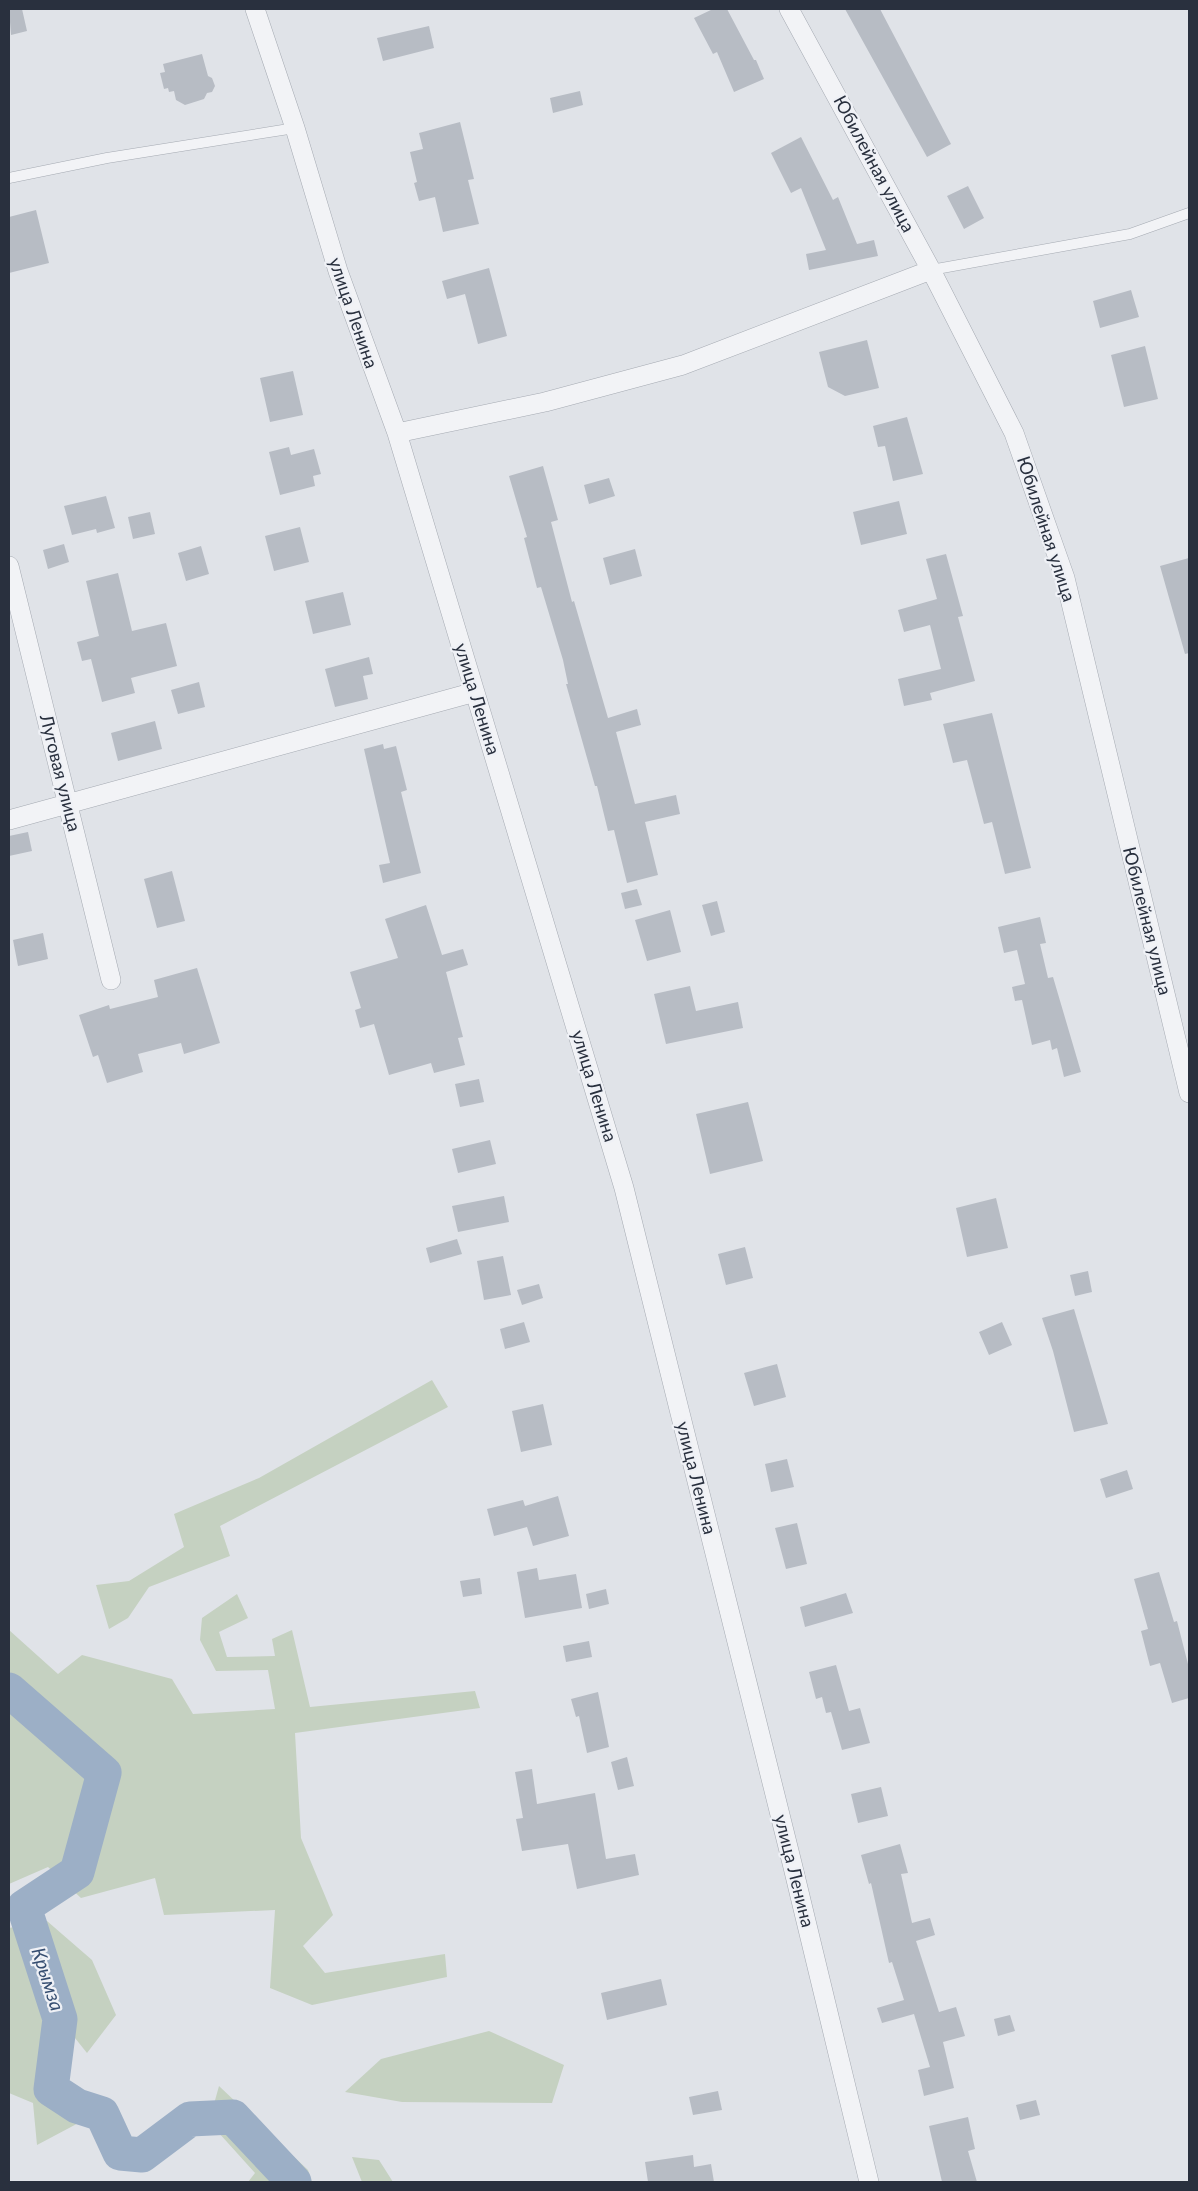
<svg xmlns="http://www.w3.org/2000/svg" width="1198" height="2191" font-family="Lato,sans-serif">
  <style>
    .green { fill: #c5d1c1 }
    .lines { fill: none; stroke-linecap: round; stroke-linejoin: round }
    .river { stroke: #9cafc6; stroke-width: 35 }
    .building { fill: #b7bcc4 }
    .lane-casing { stroke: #a5aab2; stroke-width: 11 }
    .street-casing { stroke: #a5aab2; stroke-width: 20 }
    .lane { stroke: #f2f3f6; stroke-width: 10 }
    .street { stroke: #f2f3f6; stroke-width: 19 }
    .labels { text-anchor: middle; stroke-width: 4.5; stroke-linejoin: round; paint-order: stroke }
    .street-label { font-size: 18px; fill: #29303e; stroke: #eff1f6 }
    .water-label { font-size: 19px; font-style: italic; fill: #354d70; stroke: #eff1f6 }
  </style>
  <rect width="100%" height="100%" fill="#e0e3e8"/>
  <!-- green -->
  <path class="green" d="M432,1380L448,1407L220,1526L230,1556L149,1587L128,1618L109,1629L96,1585L129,1581L184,1547L174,1514L259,1478Z
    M237,1594L248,1618L219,1632L227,1657L275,1656L272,1639L292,1630L310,1707L475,1691L480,1708L295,1733L301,1838L333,1915L303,1946L325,1973L445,1954L447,1977L312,2005L270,1988L275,1910L164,1915L155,1878L81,1898L48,1867L9,1884V1630L58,1674L82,1655L172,1679L193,1714L275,1709L268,1670L216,1671L200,1640L202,1618Z
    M47,1921L92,1960L116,2015L87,2053L43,1998L41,2072L86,2119L37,2145L33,2103L9,2093V1928Z
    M489,2031L564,2065L552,2103L402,2102L345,2092L381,2059Z
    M219,2086L308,2170L312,2182H248L255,2173L209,2122Z
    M352,2157L379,2160L393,2182H362Z"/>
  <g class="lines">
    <!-- river -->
    <path class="river" d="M9,1690L104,1773L77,1872L24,1907L60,2019L51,2089L77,2106L102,2114L120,2153L142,2155L190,2119L233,2117L294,2182"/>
  </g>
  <!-- building -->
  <path class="building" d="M9,9H22L27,31L11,35Z
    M713,9H727L754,60H756L764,79L734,92L717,52L713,54L694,18Z
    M845,9H880L951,144L927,157Z
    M429,26L434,48L383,61L377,38Z
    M202,54L208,76L212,78L215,86L212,92L207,93L204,99L185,105L176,100L174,91L169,92L168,88L164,89L160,73L165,72L163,64Z
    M580,91L583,105L553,113L550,98Z
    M460,122L474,179L468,180L479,224L443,232L435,197L419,201L414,183L417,182L410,152L423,149L419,133Z
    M801,137L833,200L838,197L857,244L874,240L878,256L809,270L806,254L826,250L801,188L791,193L771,153Z
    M968,186L984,218L964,229L947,196Z
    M36,210L49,263L9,273V217Z
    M489,268L507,336L478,344L465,294L447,299L442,281Z
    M1131,290L1139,317L1100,328L1093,301Z
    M867,340L879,388L845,396L828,387L819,352Z
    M1145,346L1158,399L1124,407L1111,355Z
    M293,371L303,415L270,422L260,378Z
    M907,417L923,474L893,481L885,446L878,447L873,426Z
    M289,447L291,455L314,449L321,474L313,476L315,486L280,495L269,452Z
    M543,466L558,520L551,522L572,602L574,601L608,718L637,709L641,725L616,732L635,804L676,795L680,814L645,822L658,875L627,883L614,830L608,831L597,786H595L566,684H568L563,660L541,587L537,588L524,538L527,537L509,476Z
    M609,478L615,496L589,504L584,485Z
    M106,496L115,528L97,533L96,529L72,535L64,506Z
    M899,501L907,534L861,545L853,512Z
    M150,512L155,534L133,539L128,517Z
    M300,527L309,562L274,571L265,536Z
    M64,544L69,562L48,569L43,550Z
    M201,546L209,574L186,581L178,553Z
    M635,549L642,576L610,585L603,558Z
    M946,554L963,616L958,617L975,681L930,693L932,700L904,706L898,679L941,669L930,625L904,632L898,610L937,599L926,559Z
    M1189,558V653L1185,654L1160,566Z
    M118,573L132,631L166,623L177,666L131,678L135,693L102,702L91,659L82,661L77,642L99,636L86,581Z
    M343,592L351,625L313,634L305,601Z
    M369,657L373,674L363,676L368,699L335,707L325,669Z
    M199,682L205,707L178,714L171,690Z
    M992,713L1031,868L1005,874L992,822L984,824L967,760L953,763L943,724Z
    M155,721L162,749L118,761L111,733Z
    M383,744L384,749L396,746L407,790L401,792L421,873L383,883L379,865L390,863L364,749Z
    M28,832L32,851L9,856V836Z
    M172,871L185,921L157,928L144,879Z
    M637,889L642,905L625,909L621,893Z
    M717,901L725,932L711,936L702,905Z
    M426,905L442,955L463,949L468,965L446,972L463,1037L458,1038L465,1065L434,1073L431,1063L389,1075L374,1024L360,1028L355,1010L361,1008L350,972L398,958L385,919Z
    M670,910L681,952L647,961L635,920Z
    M1040,917L1046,943L1040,944L1048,978L1053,977L1081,1072L1064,1077L1057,1048L1052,1050L1050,1040L1032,1045L1022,1000L1015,1001L1012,987L1025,984L1017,950L1004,953L998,927Z
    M43,933L48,959L18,966L13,940Z
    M197,968L220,1043L184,1054L181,1043L138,1054L143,1072L107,1083L98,1055L93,1057L79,1015L109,1005L110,1009L158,997L154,980Z
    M690,986L696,1011L738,1002L743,1028L666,1044L654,994Z
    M479,1079L484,1102L460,1107L455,1084Z
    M748,1102L763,1161L710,1174L696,1114Z
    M490,1140L496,1164L458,1173L452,1149Z
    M504,1196L509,1222L458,1232L452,1206Z
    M996,1198L1008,1248L967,1257L956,1208Z
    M457,1239L462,1254L430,1263L426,1248Z
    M745,1247L753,1278L726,1285L718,1254Z
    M503,1256L511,1295L484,1300L477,1261Z
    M1088,1271L1092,1292L1075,1296L1070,1275Z
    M539,1284L543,1298L522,1305L517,1290Z
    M1074,1309L1108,1424L1074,1432L1053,1351L1042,1318Z
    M524,1322L530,1342L505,1349L500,1329Z
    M1002,1322L1012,1345L989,1355L979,1332Z
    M777,1364L786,1397L754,1406L744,1373Z
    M543,1404L552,1445L521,1452L512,1411Z
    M787,1459L794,1487L771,1492L765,1464Z
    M1127,1470L1133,1489L1106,1498L1100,1479Z
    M558,1496L569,1536L533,1546L527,1527L494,1536L487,1509L523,1500L525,1506Z
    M797,1523L807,1564L786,1569L775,1528Z
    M537,1568L539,1580L576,1574L582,1608L525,1618L517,1572Z
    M1159,1572L1174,1622L1177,1621L1189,1668V1698L1172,1703L1160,1663L1150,1666L1141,1631L1148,1629L1134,1579Z
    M480,1578L482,1594L463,1597L460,1581Z
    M606,1589L609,1604L589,1609L586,1594Z
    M846,1593L853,1613L805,1627L800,1607Z
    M589,1641L592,1657L566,1662L563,1646Z
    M836,1665L849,1711L860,1708L870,1743L842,1750L831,1712L826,1713L822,1697L816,1699L809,1672Z
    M598,1692L609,1747L587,1753L579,1716L576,1717L571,1699Z
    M627,1757L634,1786L618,1790L611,1762Z
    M532,1769L537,1804L595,1793L606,1859L635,1854L639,1875L577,1889L568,1844L522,1851L516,1819L523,1818L515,1772Z
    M881,1787L888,1816L858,1823L851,1794Z
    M900,1844L908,1873L901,1874L912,1923L930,1918L935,1935L916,1941L939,2012L956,2007L965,2036L943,2042L954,2088L924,2096L918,2070L930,2067L914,2014L882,2023L877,2008L904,2000L892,1962L889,1963L871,1883L869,1884L861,1855Z
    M661,1979L667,2005L607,2020L601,1993Z
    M1010,2015L1015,2031L998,2036L994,2019Z
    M718,2091L722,2110L693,2115L689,2097Z
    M1036,2100L1040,2115L1020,2120L1016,2105Z
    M968,2117L975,2149L968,2151L977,2182H942L929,2126Z
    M693,2155L694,2167L711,2164L714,2182H648L645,2162Z"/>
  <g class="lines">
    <!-- lane casing -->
    <g class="lane-casing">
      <path id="lane" d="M9,178L107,158L295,128
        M931,270L1130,234L1189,213"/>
    </g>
    <!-- street casing -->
    <g class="street-casing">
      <path id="street" d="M255,9L295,128L338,271L397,433L624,1188L792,1863L869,2182
        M789,9L931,270L1014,433L1065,578L1189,1093
        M397,433L545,402L683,365L931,270
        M9,566L111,980
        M9,820L475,692"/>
    </g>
    <!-- lane -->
    <use href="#lane" class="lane"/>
    <!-- street -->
    <use href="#street" class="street"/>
  </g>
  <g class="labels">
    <!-- street labels -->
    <g class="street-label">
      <text transform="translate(874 164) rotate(62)" y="6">Юбилейная улица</text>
      <text transform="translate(353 313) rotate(71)" y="6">улица Ленина</text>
      <text transform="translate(1046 529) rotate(72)" y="6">Юбилейная улица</text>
      <text transform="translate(477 699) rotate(73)" y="6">улица Ленина</text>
      <text transform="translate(60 773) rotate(76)" y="6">Луговая улица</text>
      <text transform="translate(1147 921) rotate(76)" y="6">Юбилейная улица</text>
      <text transform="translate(594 1086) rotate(73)" y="6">улица Ленина</text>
      <text transform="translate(696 1478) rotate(76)" y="6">улица Ленина</text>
      <text transform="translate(794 1871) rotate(76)" y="6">улица Ленина</text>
    </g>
    <!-- water labels -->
    <g class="water-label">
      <text transform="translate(48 1979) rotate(72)" y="7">Крымза</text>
    </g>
  </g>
  <!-- border -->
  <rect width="1198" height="2191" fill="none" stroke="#29303e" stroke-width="20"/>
</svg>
